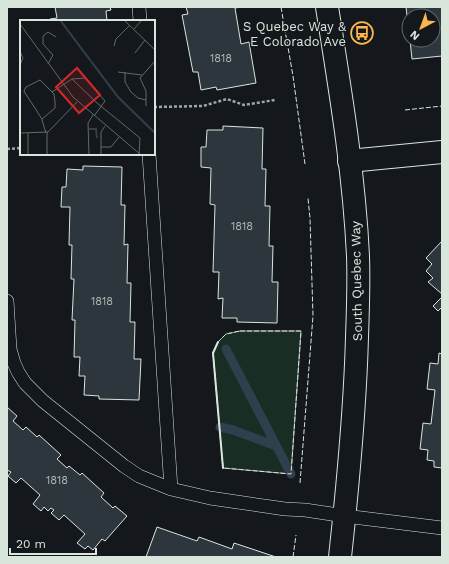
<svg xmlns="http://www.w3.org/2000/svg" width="449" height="564" font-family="'Work Sans',sans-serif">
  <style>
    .park { fill: #1a2d24; stroke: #939e99 }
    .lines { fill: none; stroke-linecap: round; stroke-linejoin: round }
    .stream { stroke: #2f3f4d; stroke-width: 9 }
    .building { fill: #2c363c; stroke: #d8e6dc }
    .lane-casing { stroke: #d8e6dc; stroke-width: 14 }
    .street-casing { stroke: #d8e6dc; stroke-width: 24 }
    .secondary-casing { stroke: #d8e6dc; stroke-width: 24 }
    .path { stroke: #9da8a2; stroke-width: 2.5; stroke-dasharray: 3 2; stroke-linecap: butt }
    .lane { stroke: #14181c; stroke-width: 13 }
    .street { stroke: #14181c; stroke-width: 22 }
    .secondary { stroke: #14181c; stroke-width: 22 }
    .fence { stroke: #d8e6dc; stroke-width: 1; stroke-dasharray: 5 2; stroke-linecap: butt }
    .wall { stroke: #d8e6dc; stroke-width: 2 }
    .labels { text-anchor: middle; stroke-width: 3; stroke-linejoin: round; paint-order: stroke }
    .number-label { font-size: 11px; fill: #adbab4 }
    .poi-label { font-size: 13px; fill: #d8e6dc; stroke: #14181c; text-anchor: end }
    .street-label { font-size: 13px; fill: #d8e6dc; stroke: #14181c }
    .inset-river { fill: none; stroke: #2f3f4d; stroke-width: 2 }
    .inset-road { fill: none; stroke: #626a69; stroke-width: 1 }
    .view { fill: #d62828; fill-opacity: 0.15; stroke: #d62828; stroke-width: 2 }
    .inset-edge { fill: none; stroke: #d8e6dc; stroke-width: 2 }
  </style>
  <rect width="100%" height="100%" fill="#14181c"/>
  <!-- park -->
  <path class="park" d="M240,331H301L291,474L223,468L213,353L218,342L226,334Z"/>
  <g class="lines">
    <!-- stream -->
    <path class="stream" d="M226,349L291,474
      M220,427L233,430L276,446"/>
  </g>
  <!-- building -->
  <path class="building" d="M55,7H110L111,10L106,11L107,21H51L50,19L57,18Z
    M186,7H242L235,8L241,44L249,42L256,83L217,90L216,87L201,90L198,72H193L182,15L188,14Z
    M406,7H442V56L412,59L410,40H433V16H409V32Z
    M223,126L263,128L262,169H266L265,206H270L269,246H273L272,282H278L277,323L237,322V318H222L223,298L218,299L219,272H213L215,205L210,204L211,168L201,167V147H206L207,130H223Z
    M83,166L122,167L121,205H125L124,245L128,244L127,283H131L130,322H135L134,359H141L139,400L99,399V396L84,395L85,376H79L80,357H74L75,320H72L74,279H71L72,245H69L70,207H61L62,187H66L67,169L83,170Z
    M442,241V294L428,282L433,278L426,271L432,264L426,258Z
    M442,297V307L438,311L433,306Z
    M439,353L442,354V468L434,467V461L427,460L428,450L420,449L423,423L431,424L435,390L427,389L430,363L438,364Z
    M7,407L17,416L13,421L23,430L26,427L37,437L39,435L61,455L57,459L67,468L69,466L80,475L82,473L104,493L101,497L113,508L115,506L127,516L105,541L102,539L93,550L88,546L85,549L77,543L85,534L64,515L59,520L51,513L54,510L51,508L48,511L44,507L41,511L33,504L40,495L21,478L16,483L8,476L11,472L7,470Z
    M157,527L197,541L199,537L232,549L234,543L276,557H146Z"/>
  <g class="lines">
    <!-- lane casing -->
    <g class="lane-casing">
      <path id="lane" d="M139,7L140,21
        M149,154L171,489
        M7,301L10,349L14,363L18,372L25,383L43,401L124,466L139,476L171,489L210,498L285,509L305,510L345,516L442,528"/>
    </g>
    <!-- street casing -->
    <g class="street-casing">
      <path id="street" d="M349,161L442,152"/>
    </g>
    <!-- secondary casing -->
    <g class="secondary-casing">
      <path id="secondary" d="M327,7C340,89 354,172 358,256C359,283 358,310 357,337C355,411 348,484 340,557"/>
    </g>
    <!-- path -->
    <path class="path" d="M154,107L203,106L227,99L244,105L275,100
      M7,149L21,148"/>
    <!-- lane -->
    <use href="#lane" class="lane"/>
    <!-- street -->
    <use href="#street" class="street"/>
    <!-- secondary -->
    <use href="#secondary" class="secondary"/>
    <!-- fence -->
    <path class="fence" d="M281,7L293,76L305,164
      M405,110L442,106
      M240,331H301L291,474L223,468L213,353L218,342L226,334Z
      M300,483L313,316L310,218L308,198
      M293,557L296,535"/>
    <!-- wall -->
    <path class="wall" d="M218,342L213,353L223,468"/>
  </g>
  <!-- icons -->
  <defs>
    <g id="bus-ring" transform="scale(1.15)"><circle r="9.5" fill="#14181c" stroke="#ffb74d" stroke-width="1.5"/><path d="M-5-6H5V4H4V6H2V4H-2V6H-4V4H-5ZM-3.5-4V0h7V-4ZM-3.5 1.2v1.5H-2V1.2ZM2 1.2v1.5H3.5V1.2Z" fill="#ffb74d"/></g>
  </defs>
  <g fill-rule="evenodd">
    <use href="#bus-ring" x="362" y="33"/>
  </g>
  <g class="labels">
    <!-- number labels -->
    <g class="number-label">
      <text x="221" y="62">1818</text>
      <text x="242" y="230">1818</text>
      <text x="102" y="305">1818</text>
      <text x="57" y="484">1818</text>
    </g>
    <!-- poi labels -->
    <g class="poi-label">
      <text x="346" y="31">S Quebec Way &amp;<tspan x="346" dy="15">E Colorado Ave</tspan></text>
    </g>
    <!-- street labels -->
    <g class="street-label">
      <text transform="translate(356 281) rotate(-91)" y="5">South Quebec Way</text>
    </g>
  </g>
  <!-- overview -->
  <g transform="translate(20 20)">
    <rect width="135" height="135" fill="#14181c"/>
    <path class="inset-river" d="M40,0L98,77L135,113M69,109H76L77,118"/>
    <path class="inset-road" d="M104,0L135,30M0,4L53,77L121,135M114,9L122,0M94,26L96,19L110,5M0,31L3,38L0,45M115,33L125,20M28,44L33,35L23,24V16L28,12L36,17M98,52L122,55M105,52V62L111,72L118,78L126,80M52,59L77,83L120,118L119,135M32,72L52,59L65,58L85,81L74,96M126,86V71L120,58L135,41M22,99L35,88V82L34,74L20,60L6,67L4,71L5,73L13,85L20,96L22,99V100L26,113M0,113L28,112L57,82M81,127H91L99,117M8,135V113M27,135V112M69,135L68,103L73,95M81,135V112L85,106"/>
    <path class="view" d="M57,48L80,75L59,93L36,67Z"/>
    <rect width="135" height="135" class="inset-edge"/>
  </g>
  <!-- border -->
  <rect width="449" height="564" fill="none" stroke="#d8e6dc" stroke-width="16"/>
  <!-- north arrow -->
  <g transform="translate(421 28) rotate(221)"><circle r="19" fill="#14181c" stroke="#626a69"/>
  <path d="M0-3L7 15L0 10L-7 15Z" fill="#ffb74d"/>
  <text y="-6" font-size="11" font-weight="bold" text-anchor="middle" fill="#d8e6dc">N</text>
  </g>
  <!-- scale -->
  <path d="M10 548v6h86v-6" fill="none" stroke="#d8e6dc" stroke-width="2"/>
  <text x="16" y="548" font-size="12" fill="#d8e6dc" stroke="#14181c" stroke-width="3" paint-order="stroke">20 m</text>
</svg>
